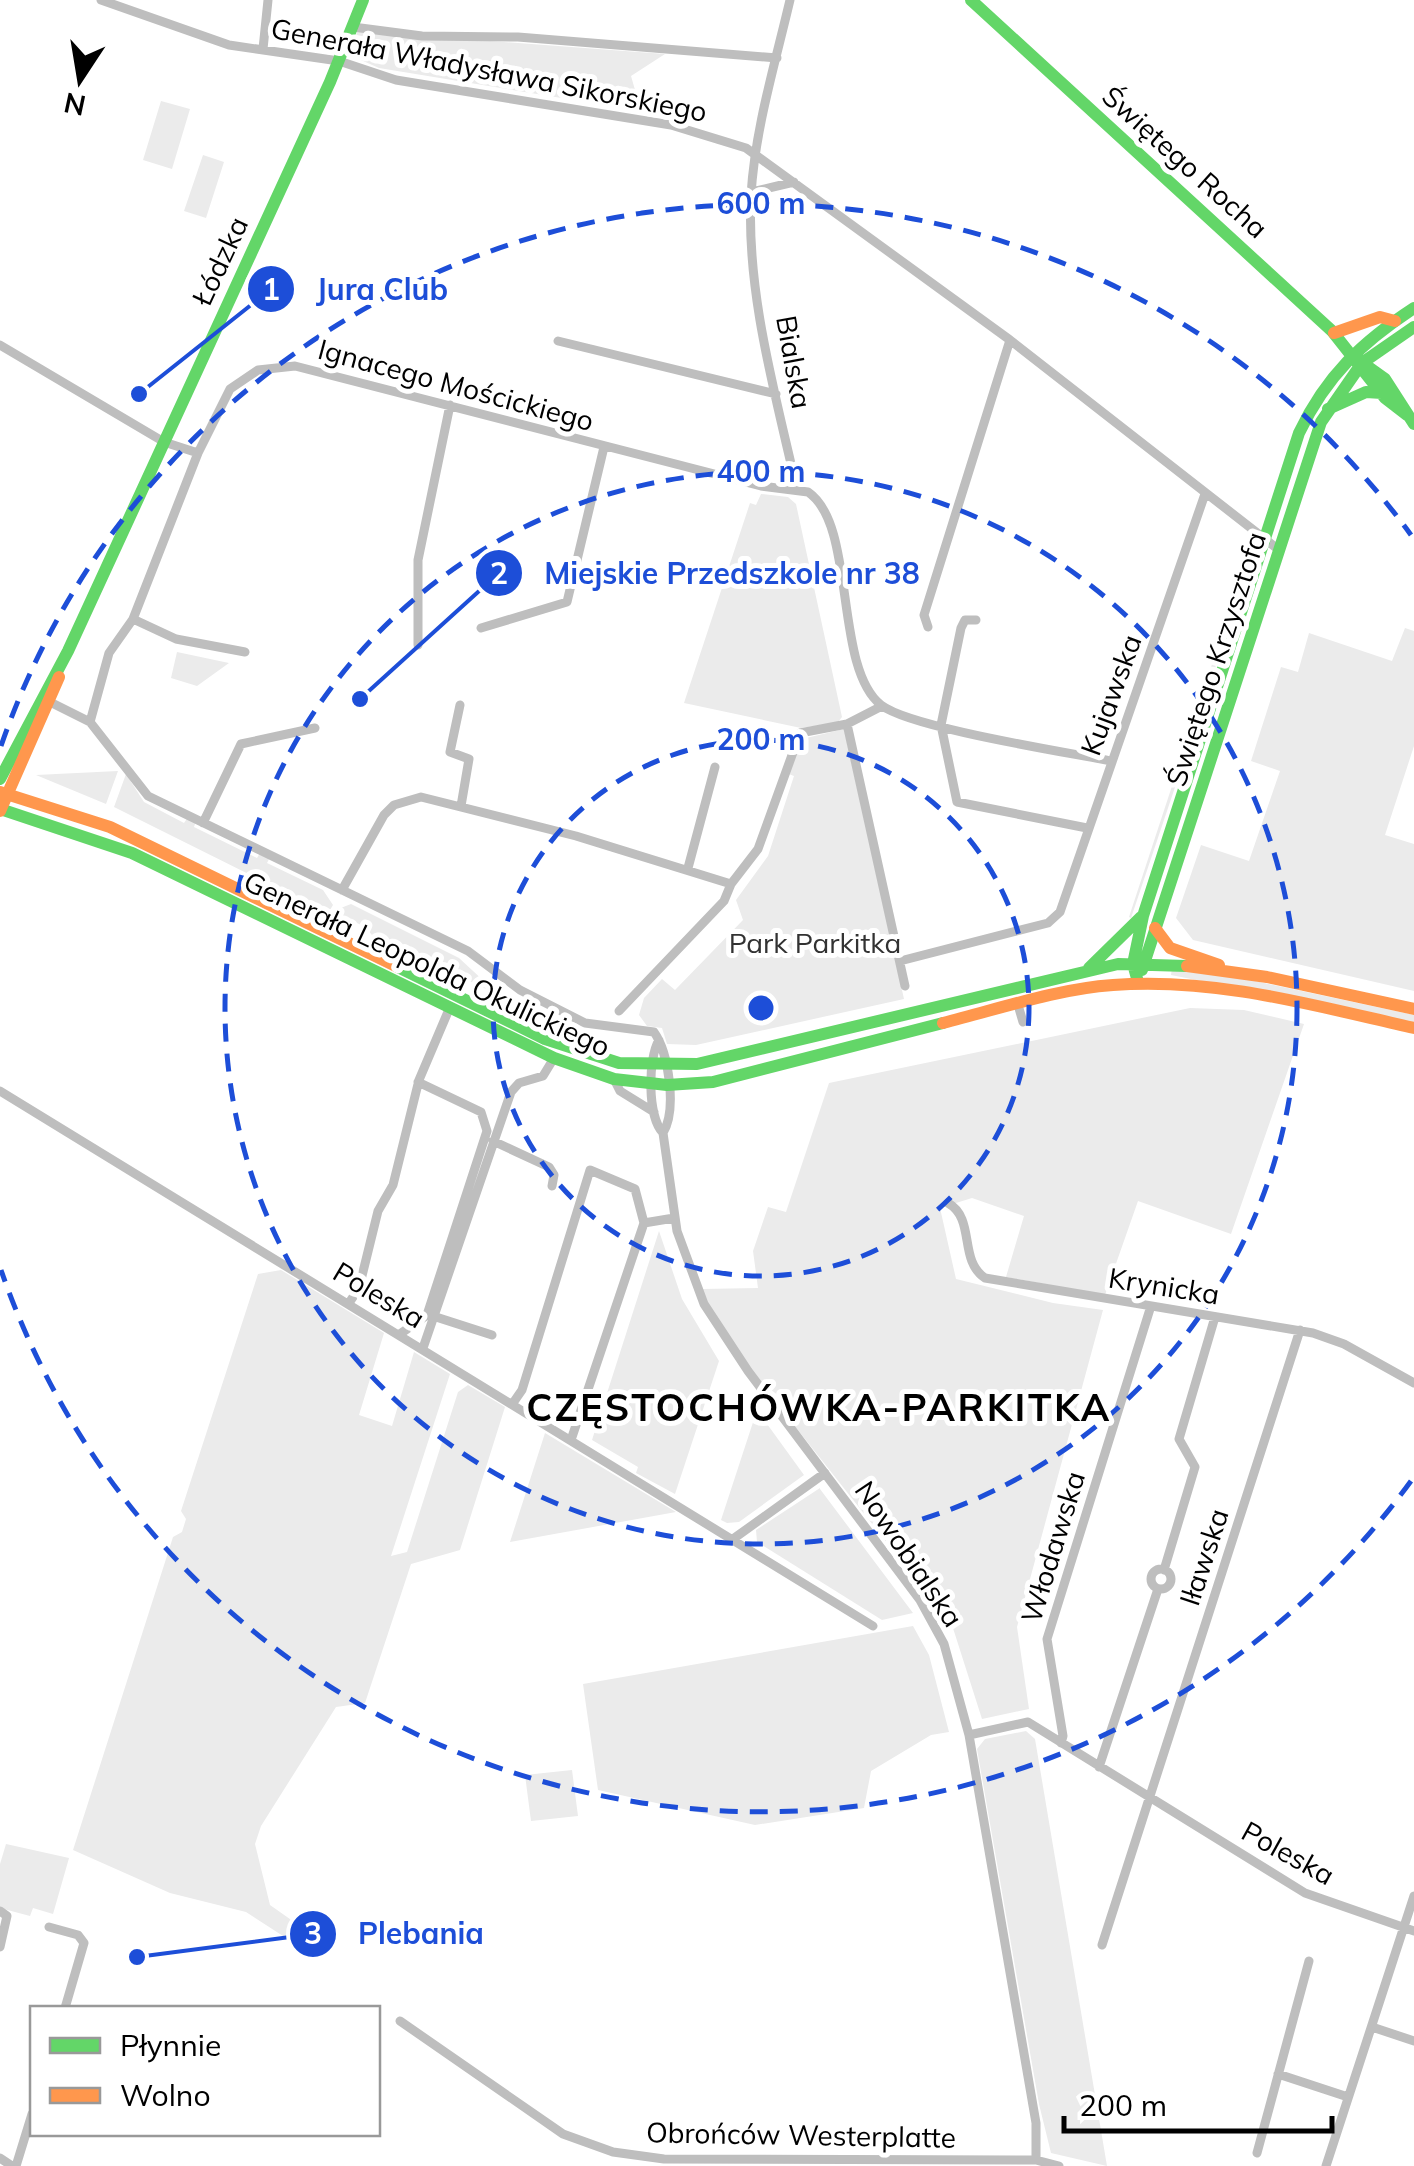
<svg xmlns="http://www.w3.org/2000/svg" width="1414" height="2166" font-family="Mulish,sans-serif">
  <style>
    .green { fill: #ebebeb }
    .lines { fill: none; stroke-linecap: round; stroke-linejoin: round }
    .street { stroke: #bebebe; stroke-width: 9 }
    .fast { stroke: #63d668; stroke-width: 12 }
    .slow { stroke: #ff974d; stroke-width: 12 }
    .ring { fill: none; stroke: #1d4ed8; stroke-width: 5; stroke-dasharray: 18 12 }
    .labels { text-anchor: middle; stroke-width: 10; stroke-linejoin: round; paint-order: stroke }
    .street-label { font-size: 28px; fill: #000; stroke: #fff }
    .park-label { font-size: 28px; fill: #323232; stroke: #fff }
    .district-label { font-size: 38px; font-weight: bold; letter-spacing: 2.5px; fill: #000; stroke: #fff }
    .centre { fill: #1d4ed8; stroke: #fff; stroke-width: 5 }
    .ring-label { font-size: 30px; text-anchor: middle; font-weight: bold; fill: #1d4ed8; stroke: #fff; stroke-width: 10; stroke-linejoin: round; paint-order: stroke }
    .leader { fill: none; stroke: #1d4ed8; stroke-width: 4 }
    .callout-dot { fill: #1d4ed8; stroke: #fff; stroke-width: 4 }
    .mark-label { font-size: 30px; text-anchor: middle; font-weight: bold; fill: #fff }
    .callout-label { font-size: 30px; text-anchor: middle; font-weight: bold; fill: #1d4ed8; stroke: #fff; stroke-width: 10; stroke-linejoin: round; paint-order: stroke }
  </style>
  <rect width="100%" height="100%" fill="#fff"/>
  <!-- green -->
  <path class="green" d="M357,31L665,54L631,76L641,111L379,68L352,56Z
    M161,101L190,109L172,169L143,160Z
    M203,155L224,162L206,218L184,211Z
    M761,494L788,497L796,504L842,717L838,722L801,728L684,703L750,503L756,505Z
    M1238,585L1241,591L1131,918L1129,917Z
    M1405,628L1414,631V746L1385,835L1414,844V991L1193,940L1176,918L1201,845L1249,861L1280,771L1251,761L1281,667L1298,672L1309,633L1392,661Z
    M177,652L229,663L197,686L171,678Z
    M844,729L904,999L696,1045L667,1044L662,1028L647,1026L639,1015L644,998L662,979L675,990L743,920L736,900L768,856L794,776L786,773L802,739Z
    M118,771L106,804L36,775Z
    M126,774L144,802L184,823L188,817L196,821L194,827L257,858L260,853L270,857L267,863L323,890L333,905L330,910L305,902L114,807Z
    M351,904L459,958L499,995L372,935L365,927L333,911Z
    M1172,968L1241,978L1414,1015V1023L1171,975Z
    M1190,1008L1244,1010L1304,1024L1231,1234L1138,1201L1105,1295L1006,1277L1024,1216L972,1198L940,1208L956,1279L1053,1303L1103,1310L1017,1627L1029,1709L982,1719L952,1625L711,1320L702,1289L758,1288L753,1251L768,1207L786,1212L829,1083Z
    M659,1231L682,1299L719,1361L675,1494L636,1473L638,1467L592,1440Z
    M281,1270L384,1333L359,1415L392,1426L414,1352L450,1374L391,1556L407,1552L458,1392L468,1385L505,1407L460,1550L411,1564L365,1703L336,1707L261,1826L255,1844L270,1905L324,1943L314,1956L246,1912L170,1893L73,1850L173,1537L182,1532L186,1519L181,1511L258,1274Z
    M757,1410L804,1475L739,1522L727,1523L721,1520Z
    M545,1433L676,1512L510,1542Z
    M820,1488V1489L913,1613L882,1620L757,1542L756,1530Z
    M913,1626L929,1655L949,1732L931,1735L871,1771L864,1808L755,1825L598,1790L583,1684Z
    M1026,1731L1035,1739L1107,2166L1051,2153L1039,2104L977,1749L985,1739Z
    M572,1770L578,1816L531,1821L525,1775Z
    M6,1844L69,1858L53,1914L33,1908L30,1916L0,1908V1864Z"/>
  <g class="lines">
    <!-- street -->
    <path class="street" d="M101,0L229,45L339,61L396,80L671,125L746,148L1010,340L1279,550
      M790,0C775,64 755,129 751,195C746,293 776,396 797,490
      M353,27L422,36L518,37L777,58
      M263,49L268,0
      M752,192L794,182
      M558,341L776,394
      M0,345L164,442L198,453
      M133,619L176,639L245,652
      M976,620H965L961,628L941,725L957,802L1087,828
      M928,627L924,615L1010,340
      M481,628L567,602L604,447
      M418,645V560L450,405
      M44,699L90,722L148,796L468,951L520,990L585,1023L654,1032C669,1053 677,1110 663,1133
      M460,705L450,752L469,759L461,806
      M90,722L109,653L133,619L198,453L230,389L258,370L295,366L761,486L808,492C857,525 833,667 881,705C911,728 1066,752 1111,761
      M847,724L905,986
      M203,823L241,744L315,728
      M688,868L715,767
      M342,890L384,815L394,805L421,797L576,836L731,884L758,849L800,733L847,724L882,706
      M900,961L1048,923L1060,912L1205,494
      M1018,1005L1023,1022
      M619,1011L724,901L731,884
      M659,1040C648,1058 647,1116 663,1133L677,1231L704,1304L748,1371L920,1600L944,1644L969,1735L1036,2123V2160
      M614,1079L620,1091L654,1112
      M0,1091L873,1626
      M493,1141L549,1167L554,1175L552,1186
      M948,1203C976,1219 958,1260 985,1278L1313,1333L1344,1344L1414,1383
      M349,1303L359,1288L378,1211L393,1185L419,1080L450,1007
      M436,1317L492,1335
      M400,1334L427,1315L487,1131L481,1112L418,1082
      M423,1348L511,1092L519,1083L543,1076L554,1058
      M513,1403L522,1390L590,1170L635,1189L644,1223
      M571,1440L644,1223L674,1218
      M733,1539L825,1473
      M1151 1579a10 10 0 1 1 20 0a10 10 0 1 1-20 0Z
      M1164,1570L1195,1467L1179,1439L1215,1317
      M969,1735L1028,1722L1305,1893L1414,1931
      M1061,1743L1063,1736L1047,1639L1150,1309
      M1099,1767L1158,1589
      M0,1911L7,1916L0,1947
      M49,1927L78,1935L84,1943L65,2008
      M1102,1945L1300,1330
      M400,2021L563,2134L613,2152L664,2159L1036,2160L1059,2166
      M1372,2027L1414,2041
      M1278,2074L1348,2097
      M1257,2153L1309,1961
      M0,2158L12,2166
      M16,2166L32,2114
      M1326,2166L1414,1896"/>
    <!-- fast -->
    <path class="fast" d="M971,0L1332,331L1385,398L1407,415
      M1364,364L1385,379L1414,424
      M1328,409L1366,392L1382,393
      M0,779L68,651L330,82L363,0
      M0,809L132,853L554,1058L614,1079L667,1085L713,1082L943,1023
      M398,967L545,1039L619,1063L697,1064L1118,964L1187,966
      M1089,968L1141,917
      M1142,970L1321,422L1362,363L1414,327
      M1138,982L1133,964L1143,916L1299,433C1326,376 1362,342 1414,308"/>
    <!-- slow -->
    <path class="slow" d="M1334,333L1380,317L1395,321
      M0,792L110,827L398,967
      M0,811L59,677
      M1155,928L1170,948L1219,965
      M1187,966L1267,977L1414,1009
      M943,1023C999,1009 1056,989 1113,985C1215,977 1316,1006 1414,1028"/>
  </g>
  <!-- distance rings -->
  <g class="ring">
    <circle cx="761" cy="1008" r="268"/>
    <circle cx="761" cy="1008" r="536"/>
    <path d="M1411 1481A804 804 0 0 1 1 1270M1 746A804 804 0 0 1 1411 535"/>
  </g>
  <g class="labels">
    <!-- street labels -->
    <g class="street-label">
      <text transform="translate(489 70) rotate(11)" y="10">Generała Władysława Sikorskiego</text>
      <text transform="translate(1185 162) rotate(42)" y="10">Świętego Rocha</text>
      <text transform="translate(220 261) rotate(-65)" y="10">Łódzka</text>
      <text transform="translate(794 362) rotate(80)" y="10">Bialska</text>
      <text transform="translate(456 385) rotate(15)" y="10">Ignacego Mościckiego</text>
      <text transform="translate(1216 659) rotate(-72)" y="10">Świętego Krzysztofa</text>
      <text transform="translate(1111 695) rotate(-70)" y="10">Kujawska</text>
      <text transform="translate(427 964) rotate(25)" y="10">Generała Leopolda Okulickiego</text>
      <text transform="translate(1164 1286) rotate(9)" y="10">Krynicka</text>
      <text transform="translate(379 1295) rotate(31)" y="10">Poleska</text>
      <text transform="translate(1053 1547) rotate(-73)" y="10">Włodawska</text>
      <text transform="translate(909 1554) rotate(56)" y="10">Nowobialska</text>
      <text transform="translate(1204 1557) rotate(-72)" y="10">Iławska</text>
      <text transform="translate(1288 1853) rotate(29)" y="10">Poleska</text>
      <text transform="translate(801 2135) rotate(1)" y="10">Obrońców Westerplatte</text>
    </g>
    <!-- park labels -->
    <g class="park-label">
      <text x="815" y="953">Park Parkitka</text>
    </g>
    <!-- district labels -->
    <g class="district-label">
      <text x="819" y="1421">CZĘSTOCHÓWKA-PARKITKA</text>
    </g>
  </g>
  <circle cx="761" cy="1008" r="15" class="centre"/>
  <g class="ring-label">
    <text x="761" y="214">600 m</text>
    <text x="761" y="482">400 m</text>
    <text x="761" y="750">200 m</text>
  </g>
  <!-- callouts -->
  <path class="leader" d="M139 394L271 289M360 699L499 573M137 1957L313 1934"/>
  <g class="callout-dot">
    <circle cx="139" cy="394" r="10"/>
    <circle cx="360" cy="699" r="10"/>
    <circle cx="137" cy="1957" r="10"/>
    <circle cx="271" cy="289" r="25"/>
    <circle cx="499" cy="573" r="25"/>
    <circle cx="313" cy="1934" r="25"/>
  </g>
  <g class="mark-label">
    <text x="271" y="300">1</text>
    <text x="499" y="584">2</text>
    <text x="313" y="1944">3</text>
  </g>
  <g class="callout-label">
    <text x="382" y="300">Jura Club</text>
    <text x="732" y="584">Miejskie Przedszkole nr 38</text>
    <text x="421" y="1944">Plebania</text>
  </g>
  <!-- legend -->
  <rect x="30" y="2006" width="350" height="130" fill="#ffffff" stroke="#999999" stroke-width="2.5"/>
  <rect x="50" y="2038" width="50" height="15" fill="#63d668" stroke="#999999" stroke-width="2.5"/>
  <text x="120" y="2056" font-size="30" fill="#000000">Płynnie</text>
  <rect x="50" y="2088" width="50" height="15" fill="#ff974d" stroke="#999999" stroke-width="2.5"/>
  <text x="120" y="2106" font-size="30" fill="#000000">Wolno</text>
  <!-- north arrow -->
  <g transform="translate(80 80) rotate(192)" stroke="#ffffff" stroke-width="8" paint-order="stroke">
  <path d="M0-8L18 38L0 25L-18 38Z" fill="#000000"/>
  <text y="-15" font-size="28" font-weight="bold" text-anchor="middle" fill="#000000">N</text>
  </g>
  <!-- scale -->
  <path d="M1064 2116v15h268v-15" fill="none" stroke="#000000" stroke-width="5"/>
  <text x="1079" y="2116" font-size="30" fill="#000000" stroke="#ffffff" stroke-width="8" paint-order="stroke">200 m</text>
</svg>
